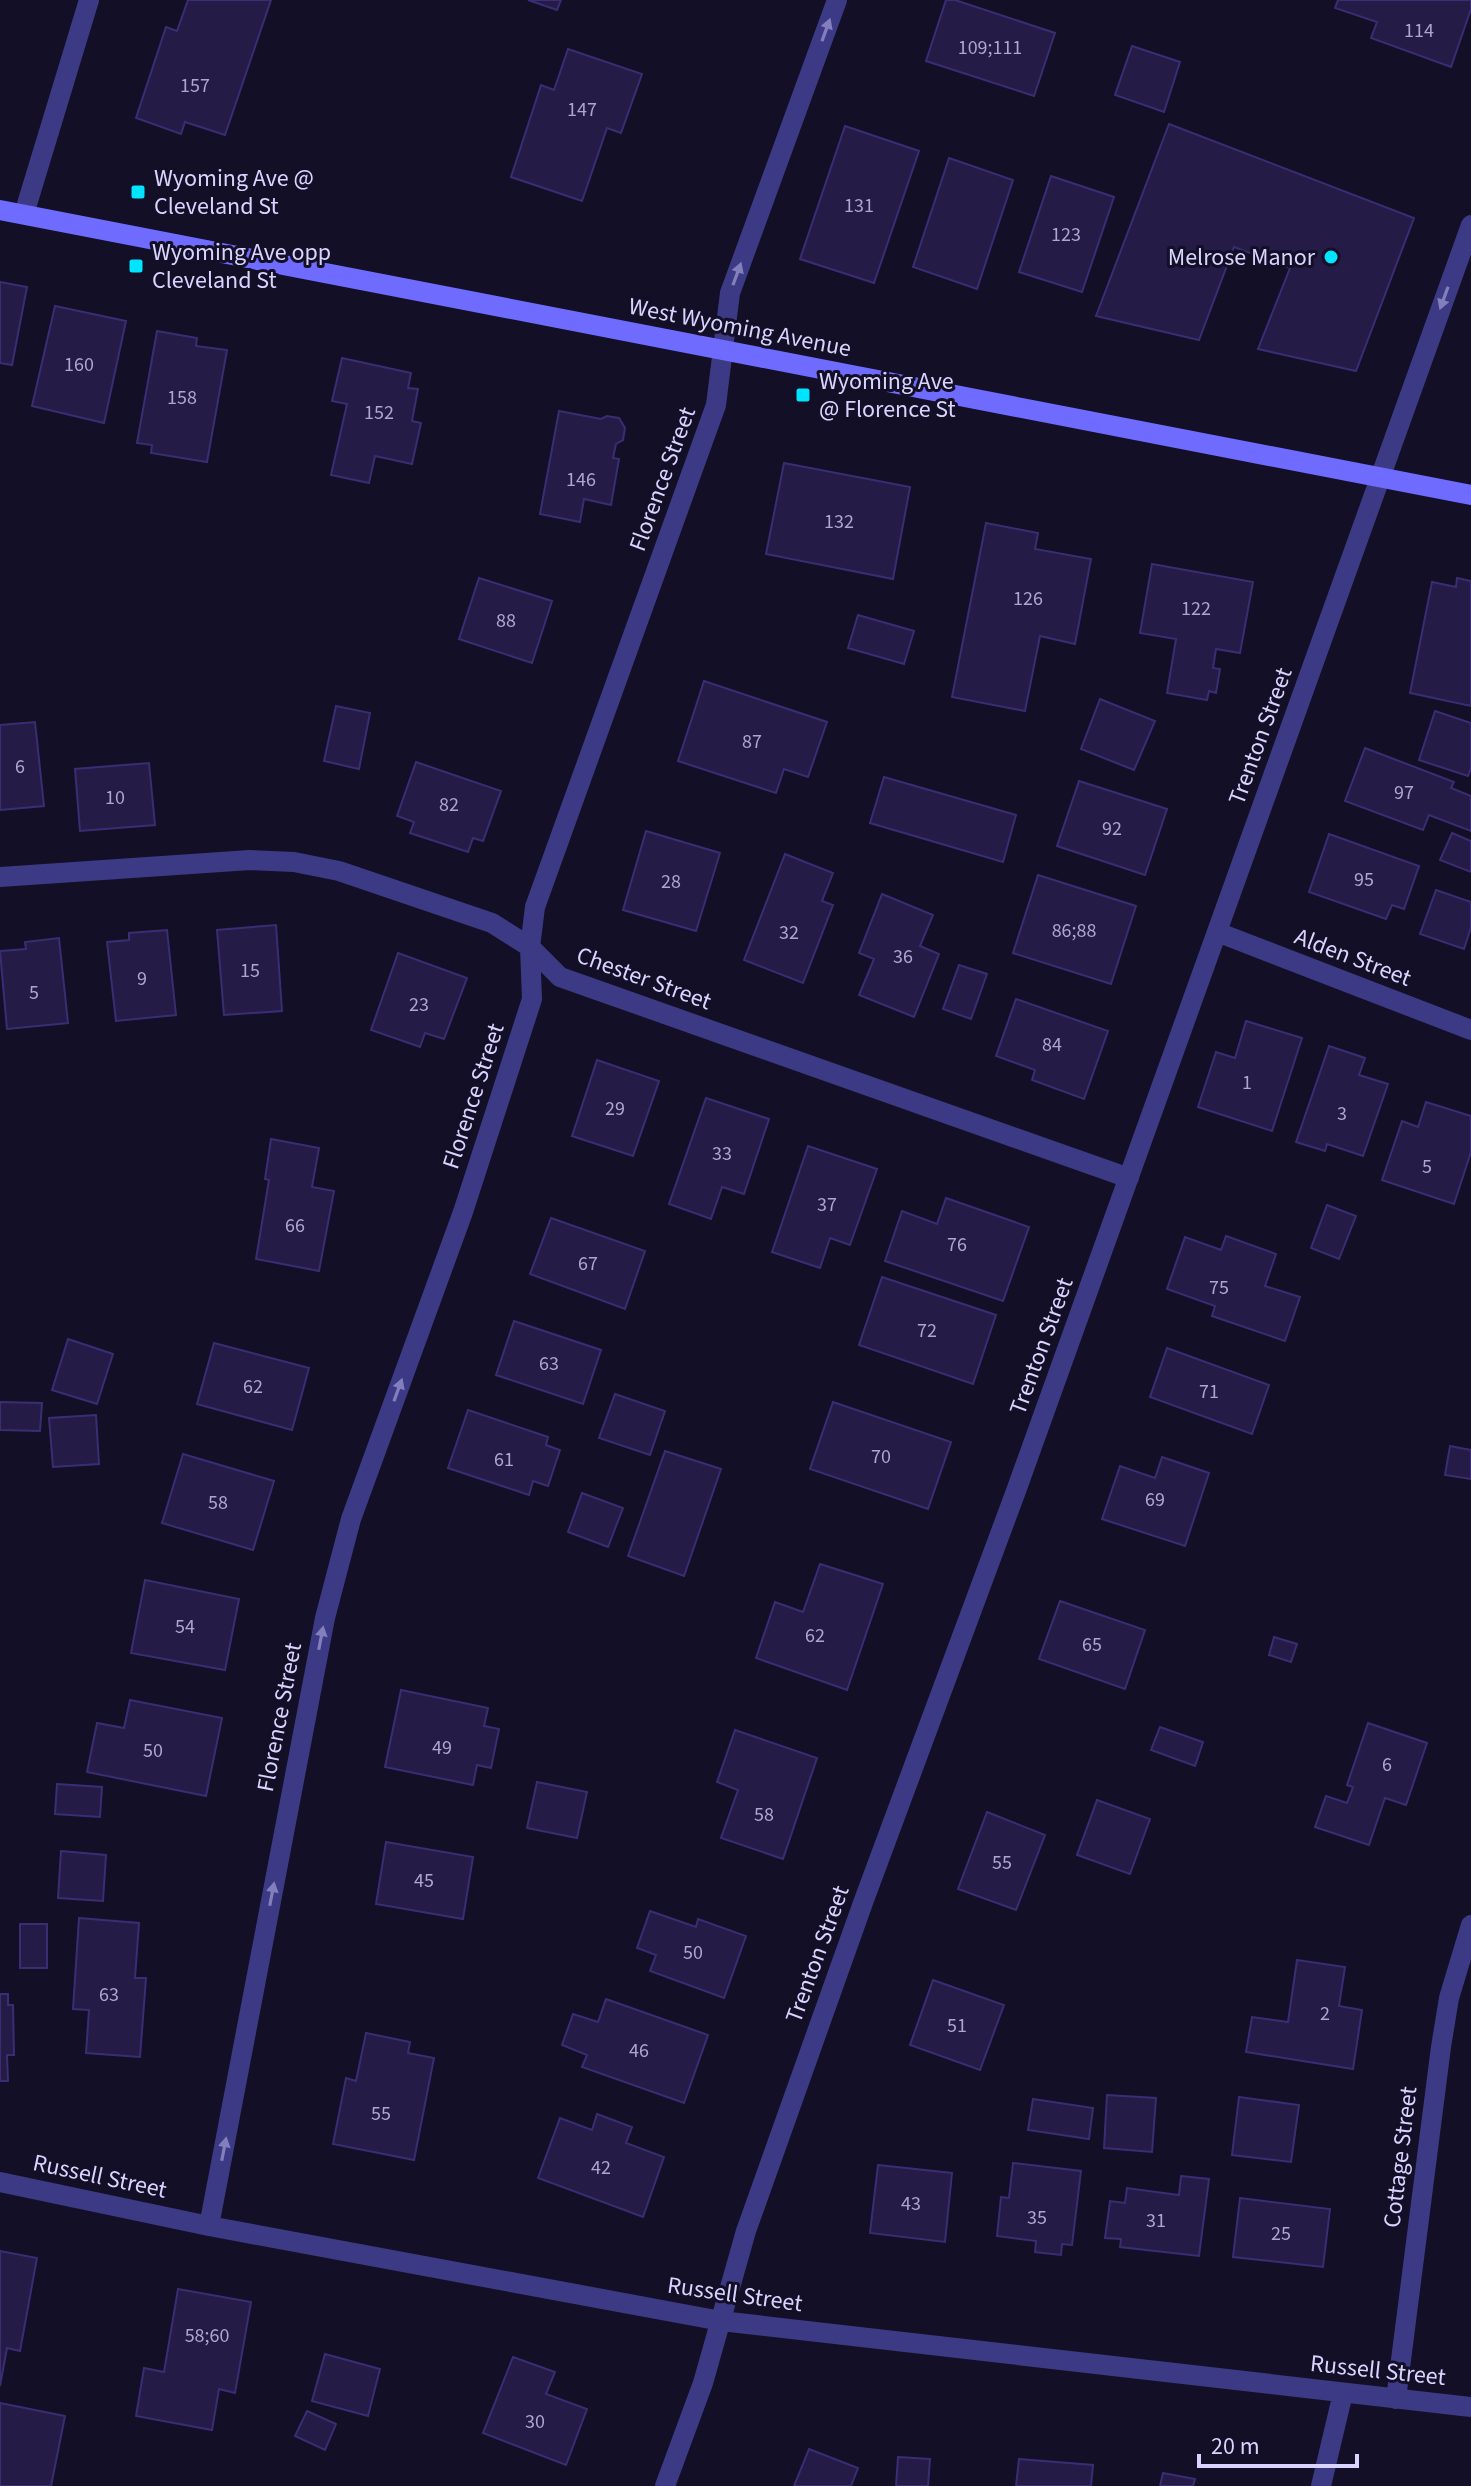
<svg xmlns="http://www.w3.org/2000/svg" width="1471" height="2486" font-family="'Source Sans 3',sans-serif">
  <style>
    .building { fill: #241b47; stroke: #3b2d73; stroke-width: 2 }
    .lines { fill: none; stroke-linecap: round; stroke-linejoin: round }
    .minor { stroke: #3d3a85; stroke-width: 20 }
    .secondary { stroke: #6f6bff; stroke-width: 20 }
    .oneway { fill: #837fbc }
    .poi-dot { fill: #00e5ff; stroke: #130f26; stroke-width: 3 }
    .labels { text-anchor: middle; stroke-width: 6; stroke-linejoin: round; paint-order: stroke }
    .number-label { font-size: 20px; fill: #aca6d1 }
    .poi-label { font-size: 24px; fill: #d9d4ff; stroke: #130f26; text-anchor: start }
    .street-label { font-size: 24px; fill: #d9d4ff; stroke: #130f26 }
  </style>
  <rect width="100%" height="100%" fill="#130f26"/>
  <!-- building -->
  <path class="building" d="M188,0H271L225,135L185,122L181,134L136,118L166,27L177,31Z
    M528,0H561L557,10Z
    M946,0H955L1055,33L1034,96L926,61Z
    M1338,0H1471V9L1451,67L1371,38L1377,22L1335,8Z
    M1132,46L1180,62L1164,112L1115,95Z
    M568,49L642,74L621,133L607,128L582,201L511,177L541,85L554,90Z
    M1169,124L1414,218L1356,371L1258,349L1290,268L1234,247L1199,340L1096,316Z
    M845,126L919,151L874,283L800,259Z
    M949,158L1013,180L977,289L913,267Z
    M1051,176L1114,197L1082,292L1019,272Z
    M0,282L27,287L12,365L0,363Z
    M55,306L126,321L104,423L32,406Z
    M157,331L197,338L196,346L227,350L207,462L151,453L152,445L137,443Z
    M342,358L411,373L408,388L418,389L412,421L421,423L412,464L375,456L369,483L331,475L347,404L332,401Z
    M559,411L601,419L607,416L619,418L625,428L623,440L616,444L613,458L619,459L611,505L584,499L580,522L540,514Z
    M784,463L910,487L893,579L766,554Z
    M986,523L1038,533L1035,549L1091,559L1075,644L1040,636L1025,711L952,697Z
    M1152,564L1253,582L1240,653L1216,649L1213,668L1220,669L1216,693L1209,691L1207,700L1167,693L1176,639L1140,633Z
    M479,578L552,601L532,663L459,639Z
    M1457,578L1471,581V706L1410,693L1432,582L1456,587Z
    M858,615L914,631L904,664L848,648Z
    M704,681L827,722L808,777L784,769L776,793L678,761Z
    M1100,699L1155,721L1134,770L1081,749Z
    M336,706L370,713L359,769L324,761Z
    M1435,711L1471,723V768L1468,776L1419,760Z
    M35,722L44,806L0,810V725Z
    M1365,748L1454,782L1451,788L1471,796V831L1429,815L1423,830L1345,801Z
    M416,762L501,791L483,841L473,838L468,852L410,833L414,822L397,816Z
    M149,763L155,825L80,831L75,769Z
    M884,777L1016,815L1003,862L870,823Z
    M1079,781L1167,809L1145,875L1057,846Z
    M646,831L720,853L696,931L623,910Z
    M1452,833L1471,841V872L1440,860Z
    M1329,834L1419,866L1404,909L1392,905L1386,919L1309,892Z
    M785,854L833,873L822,901L833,905L803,983L744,960Z
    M1038,875L1136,906L1111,984L1013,953Z
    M1436,890L1471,902V927L1464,949L1420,934Z
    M882,894L933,915L920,946L939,954L914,1017L859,995L874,959L859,953Z
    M276,925L282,1011L224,1015L217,930Z
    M167,930L176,1015L116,1021L107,942L129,940V933Z
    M59,938L68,1023L7,1029L0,951L26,949L25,942Z
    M398,953L467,978L444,1039L425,1033L420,1047L371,1030Z
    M959,965L987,974L971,1019L943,1009Z
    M1016,999L1108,1031L1084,1099L1032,1080L1035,1070L996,1056Z
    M1246,1021L1302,1038L1272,1131L1198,1107L1216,1052L1235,1058Z
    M1329,1046L1365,1058L1359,1075L1388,1084L1363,1156L1327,1144L1325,1151L1296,1142Z
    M597,1060L659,1081L633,1156L572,1136Z
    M706,1098L769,1119L744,1194L722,1187L711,1219L669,1204Z
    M1426,1102L1471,1116V1152L1454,1204L1382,1180L1402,1121L1418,1127Z
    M271,1139L319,1148L312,1187L334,1191L319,1271L256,1259L269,1180L265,1179Z
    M808,1146L877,1169L850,1245L830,1238L820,1268L772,1252Z
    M946,1198L1029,1227L1003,1301L885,1261L902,1211L937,1224Z
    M1327,1205L1356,1216L1339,1259L1311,1248Z
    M551,1218L645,1251L625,1309L530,1274Z
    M1226,1236L1276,1254L1265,1286L1300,1297L1285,1341L1212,1316L1215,1306L1167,1289L1185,1237L1221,1250Z
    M882,1277L996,1315L973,1384L859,1345Z
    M514,1321L601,1350L583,1404L496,1375Z
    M68,1339L113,1354L97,1404L52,1390Z
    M214,1343L309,1368L292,1430L197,1404Z
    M1167,1348L1269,1385L1252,1434L1150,1397Z
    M615,1394L665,1411L650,1455L599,1438Z
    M0,1402L42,1403L40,1431L0,1430Z
    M833,1402L951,1442L928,1509L810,1469Z
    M468,1410L548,1437L546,1445L560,1450L548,1486L533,1481L529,1495L448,1468Z
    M96,1415L99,1464L53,1467L49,1418Z
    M1450,1446L1471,1450V1479L1445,1475Z
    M665,1451L721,1469L684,1576L628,1556Z
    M183,1454L274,1481L253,1550L162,1523Z
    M1162,1457L1209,1473L1185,1546L1102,1519L1120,1466L1155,1478Z
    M582,1493L623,1508L608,1547L568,1532Z
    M820,1564L883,1584L847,1690L756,1658L775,1602L803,1612Z
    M145,1580L239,1599L225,1670L131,1653Z
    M1060,1601L1145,1630L1125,1689L1039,1659Z
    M1274,1637L1297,1644L1291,1662L1269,1655Z
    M401,1690L488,1708L484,1726L499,1729L491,1768L477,1765L473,1785L385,1767Z
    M130,1700L222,1718L206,1796L87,1772L97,1723L124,1728Z
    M1368,1723L1427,1743L1406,1805L1385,1798L1369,1845L1315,1827L1326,1796L1347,1803L1353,1787L1347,1785Z
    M1160,1727L1203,1742L1195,1766L1151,1750Z
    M735,1730L817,1758L783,1859L721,1838L738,1790L717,1782Z
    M537,1782L587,1792L577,1838L527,1828Z
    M57,1784L102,1787L100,1817L55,1814Z
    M1097,1800L1150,1819L1130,1874L1077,1855Z
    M987,1812L1045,1835L1016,1910L958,1889Z
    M386,1842L473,1857L463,1919L376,1904Z
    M61,1851L106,1855L103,1901L58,1898Z
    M650,1911L696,1927L698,1919L746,1936L724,1998L650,1971L656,1955L637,1948Z
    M79,1918L139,1923L135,1978H146L140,2057L86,2053L89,2010L73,2009Z
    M20,1924H47V1968H20Z
    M1297,1960L1345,1967L1339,2006L1362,2010L1353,2069L1246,2052L1252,2017L1288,2022Z
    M933,1980L1004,2005L980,2070L910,2045Z
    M0,1994H8V2005H13L14,2055H7L8,2081H0Z
    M606,1999L708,2035L684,2103L582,2067L587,2055L562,2045L573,2014L598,2022Z
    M366,2033L410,2042L408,2053L434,2058L414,2160L333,2144L346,2078L356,2081Z
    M1107,2095L1156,2098L1152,2152L1104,2148Z
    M1239,2097L1299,2105L1291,2162L1232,2155Z
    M1033,2099L1093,2108L1089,2139L1028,2130Z
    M597,2114L632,2127L626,2143L664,2157L643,2217L538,2178L560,2118L592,2130Z
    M1013,2163L1081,2171L1072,2245L1062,2244L1061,2255L1035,2252L1036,2241L997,2236L1001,2197L1009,2198Z
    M878,2165L952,2173L945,2242L870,2233Z
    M1181,2176L1209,2179L1199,2256L1120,2247L1121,2239L1105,2238L1110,2201L1125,2203L1127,2188L1179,2195Z
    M1240,2198L1330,2209L1323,2267L1233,2257Z
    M0,2251L37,2258L20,2351L7,2348L0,2386Z
    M178,2289L251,2302L235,2393L219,2389L212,2430L136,2416L144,2368L164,2372Z
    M325,2354L380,2369L368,2416L312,2401Z
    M513,2357L555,2372L546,2394L587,2409L566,2465L483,2433Z
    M0,2403L65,2416L51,2486H0Z
    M307,2411L336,2424L325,2450L295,2436Z
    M809,2449L858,2468L851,2486H794Z
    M898,2457L930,2459L928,2486H896Z
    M1019,2459L1093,2465L1091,2486H1016Z
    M1163,2473L1195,2479L1193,2486H1160Z"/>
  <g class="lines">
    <!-- minor -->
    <path class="minor" d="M24,214L89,0
      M0,877L250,860L294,862L339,871L492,923L530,947L560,977L1129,1178
      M1217,932L1471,1030
      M0,2182L209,2226L721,2321L1471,2407
      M209,2226L325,1618L351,1519L463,1212L532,999L530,947L535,907L716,405L730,293L837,0
      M1396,2399L1441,2047L1449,1998L1471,1925
      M665,2486L703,2383L746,2231L864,1900L1016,1491L1471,225
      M1321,2486L1343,2393"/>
    <!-- secondary -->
    <path class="secondary" d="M0,210L1471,495"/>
  </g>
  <!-- one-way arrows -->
  <defs><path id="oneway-solid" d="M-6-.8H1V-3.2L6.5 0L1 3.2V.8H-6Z" transform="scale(2)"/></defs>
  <g class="oneway">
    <use href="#oneway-solid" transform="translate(826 30) rotate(-70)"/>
    <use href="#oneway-solid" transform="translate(737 274) rotate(-70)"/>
    <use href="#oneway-solid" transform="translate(1444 298) rotate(110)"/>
    <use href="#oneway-solid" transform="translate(398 1390) rotate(-70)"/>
    <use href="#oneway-solid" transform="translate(321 1638) rotate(-79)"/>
    <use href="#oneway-solid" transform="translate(272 1894) rotate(-79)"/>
    <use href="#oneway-solid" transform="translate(224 2149) rotate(-79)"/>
  </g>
  <!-- markers -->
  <g class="poi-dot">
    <rect x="130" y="184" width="16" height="16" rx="4"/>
    <circle cx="1331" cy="257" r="8"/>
    <rect x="128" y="258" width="16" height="16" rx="4"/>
    <rect x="795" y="387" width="16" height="16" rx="4"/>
  </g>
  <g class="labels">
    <!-- number labels -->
    <g class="number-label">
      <text x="1419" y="37">114</text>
      <text x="990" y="54">109;111</text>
      <text x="195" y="92">157</text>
      <text x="582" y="116">147</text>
      <text x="859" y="212">131</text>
      <text x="1066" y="241">123</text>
      <text x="79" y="371">160</text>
      <text x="182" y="404">158</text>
      <text x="379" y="419">152</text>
      <text x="581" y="486">146</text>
      <text x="839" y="528">132</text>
      <text x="1028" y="605">126</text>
      <text x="1196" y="615">122</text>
      <text x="506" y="627">88</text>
      <text x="752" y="748">87</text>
      <text x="20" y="773">6</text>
      <text x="1404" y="799">97</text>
      <text x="115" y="804">10</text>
      <text x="449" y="811">82</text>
      <text x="1112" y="835">92</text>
      <text x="1364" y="886">95</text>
      <text x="671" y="888">28</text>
      <text x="1074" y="937">86;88</text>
      <text x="789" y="939">32</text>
      <text x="903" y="963">36</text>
      <text x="250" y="977">15</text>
      <text x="142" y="985">9</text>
      <text x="34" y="999">5</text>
      <text x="419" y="1011">23</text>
      <text x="1052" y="1051">84</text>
      <text x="1247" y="1089">1</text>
      <text x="615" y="1115">29</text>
      <text x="1342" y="1120">3</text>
      <text x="722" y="1160">33</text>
      <text x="1427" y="1173">5</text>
      <text x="827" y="1211">37</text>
      <text x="295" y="1232">66</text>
      <text x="957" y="1251">76</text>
      <text x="588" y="1270">67</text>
      <text x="1219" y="1294">75</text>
      <text x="927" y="1337">72</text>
      <text x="549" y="1370">63</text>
      <text x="253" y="1393">62</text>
      <text x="1209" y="1398">71</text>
      <text x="881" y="1463">70</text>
      <text x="504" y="1466">61</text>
      <text x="1155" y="1506">69</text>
      <text x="218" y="1509">58</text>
      <text x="185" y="1633">54</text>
      <text x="815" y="1642">62</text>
      <text x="1092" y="1651">65</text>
      <text x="442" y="1754">49</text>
      <text x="153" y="1757">50</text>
      <text x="1387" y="1771">6</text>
      <text x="764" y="1821">58</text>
      <text x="1002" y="1869">55</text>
      <text x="424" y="1887">45</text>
      <text x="693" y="1959">50</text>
      <text x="109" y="2001">63</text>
      <text x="1325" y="2020">2</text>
      <text x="957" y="2032">51</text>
      <text x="639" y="2057">46</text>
      <text x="381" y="2120">55</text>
      <text x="601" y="2174">42</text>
      <text x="911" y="2210">43</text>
      <text x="1037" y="2224">35</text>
      <text x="1156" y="2227">31</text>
      <text x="1281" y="2240">25</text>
      <text x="207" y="2342">58;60</text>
      <text x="535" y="2428">30</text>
    </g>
    <!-- poi labels -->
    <g class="poi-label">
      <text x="154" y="186">Wyoming Ave @<tspan x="154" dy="28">Cleveland St</tspan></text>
      <text x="152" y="260">Wyoming Ave opp<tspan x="152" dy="28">Cleveland St</tspan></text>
      <text x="1315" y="265" text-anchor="end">Melrose Manor</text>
      <text x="819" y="389">Wyoming Ave<tspan x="819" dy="28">@ Florence St</tspan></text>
    </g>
    <!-- street labels -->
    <g class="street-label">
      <text transform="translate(740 327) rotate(11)" y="8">West Wyoming Avenue</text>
      <text transform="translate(662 479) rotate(-70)" y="8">Florence Street</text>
      <text transform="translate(1260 736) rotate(-70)" y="8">Trenton Street</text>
      <text transform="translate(1353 957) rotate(21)" y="8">Alden Street</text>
      <text transform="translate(644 978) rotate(20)" y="8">Chester Street</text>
      <text transform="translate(473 1096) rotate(-72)" y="8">Florence Street</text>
      <text transform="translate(1041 1346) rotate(-70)" y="8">Trenton Street</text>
      <text transform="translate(279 1717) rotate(-79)" y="8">Florence Street</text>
      <text transform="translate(817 1954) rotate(-70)" y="8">Trenton Street</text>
      <text transform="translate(1400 2157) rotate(-83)" y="8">Cottage Street</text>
      <text transform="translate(100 2176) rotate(12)" y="8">Russell Street</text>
      <text transform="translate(735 2294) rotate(8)" y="8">Russell Street</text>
      <text transform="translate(1378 2370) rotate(6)" y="8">Russell Street</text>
    </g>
  </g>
  <!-- scale -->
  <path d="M1199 2454v12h158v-12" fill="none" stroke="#d9d4ff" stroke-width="4"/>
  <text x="1211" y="2454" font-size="24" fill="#d9d4ff" stroke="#130f26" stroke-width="6" paint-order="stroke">20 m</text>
</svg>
